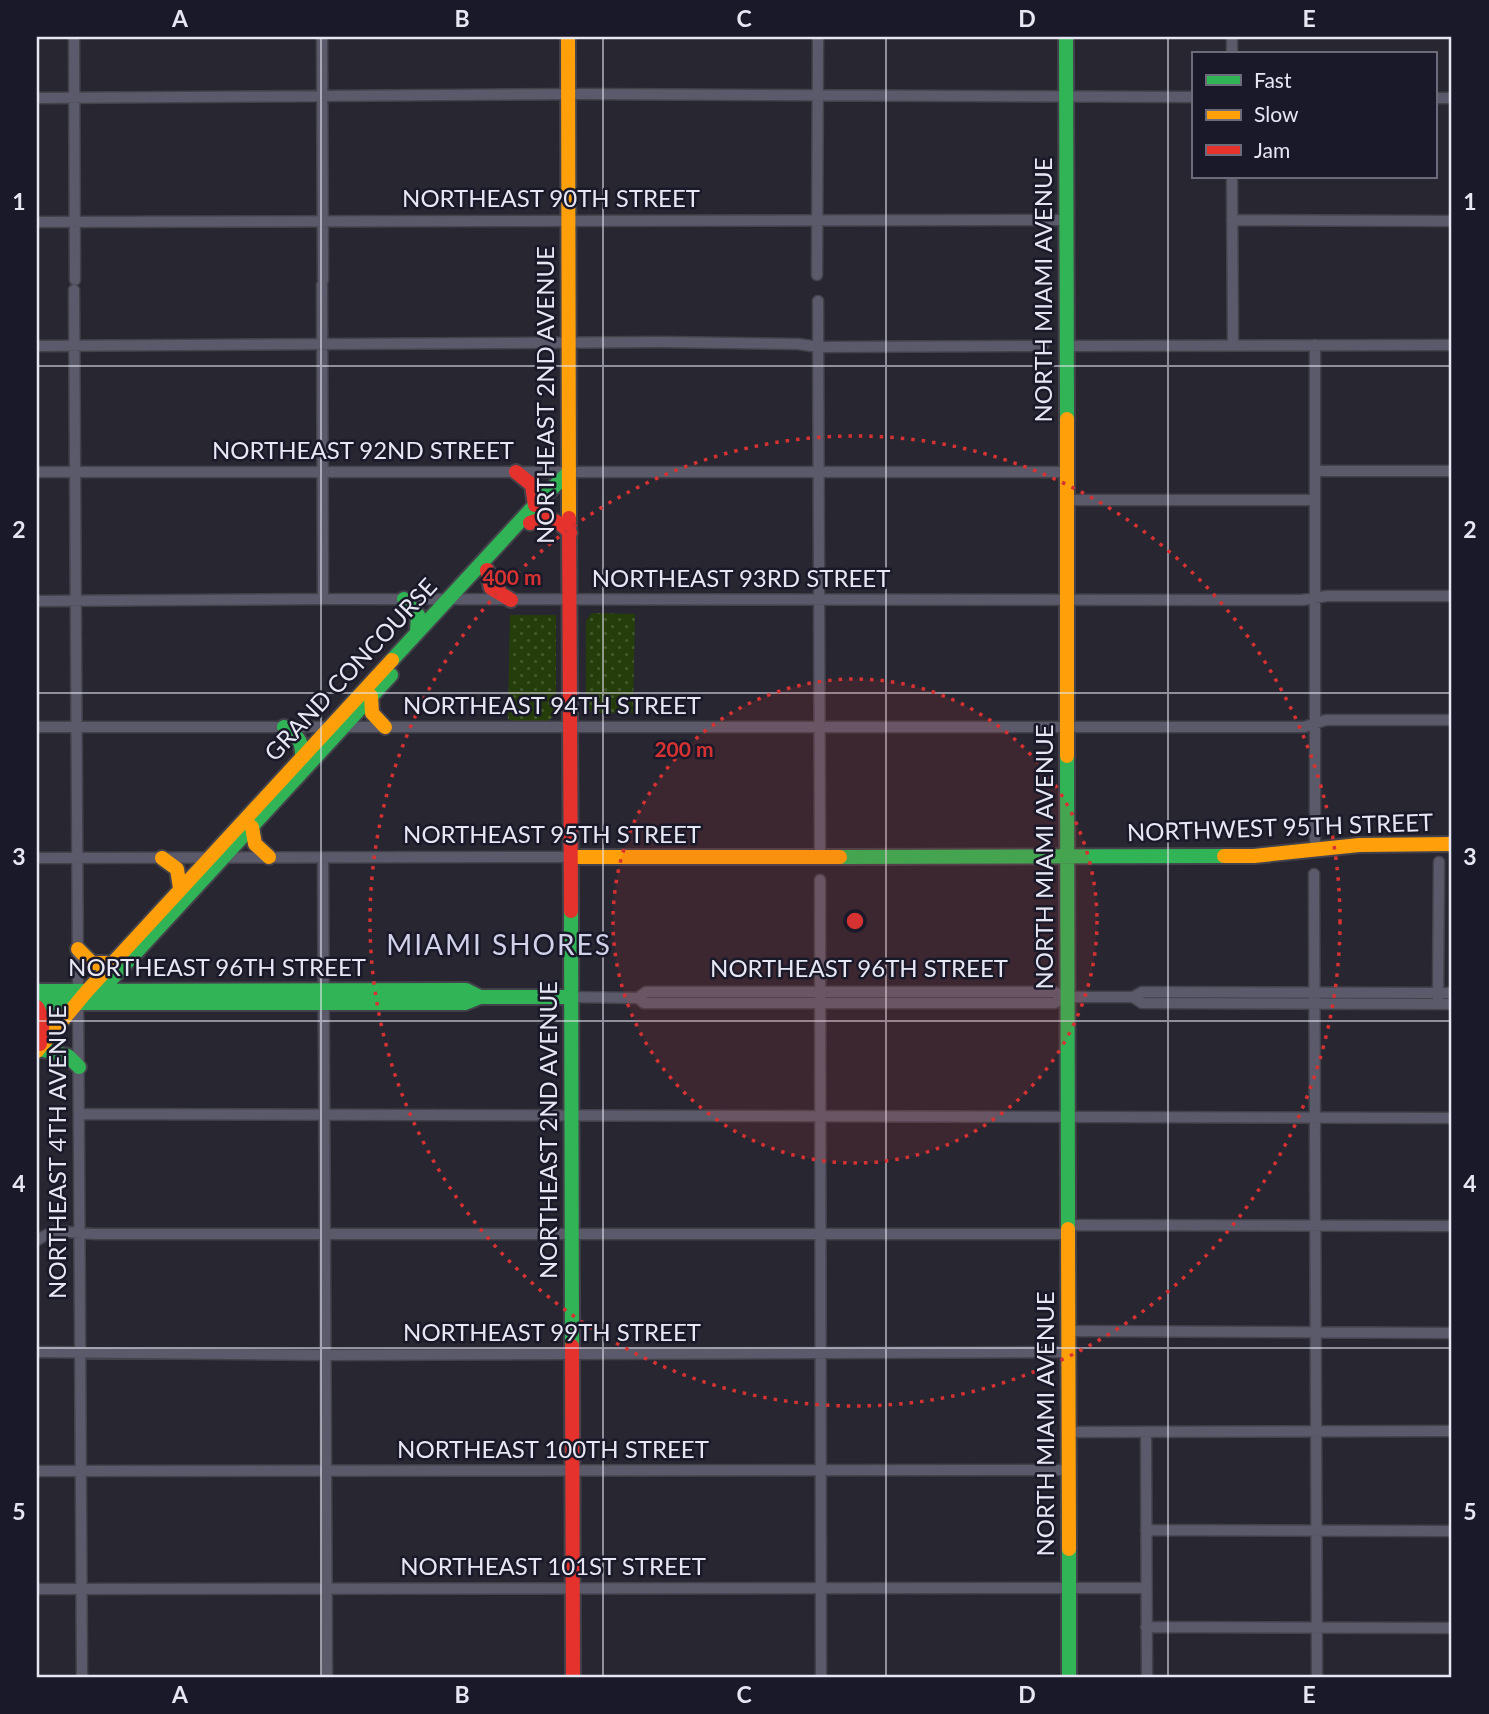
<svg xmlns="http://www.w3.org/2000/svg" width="1489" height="1714" font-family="Lato,sans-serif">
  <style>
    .park { fill: url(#park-dots) }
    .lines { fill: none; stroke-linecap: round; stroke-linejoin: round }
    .street-casing { stroke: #43424b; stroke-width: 13 }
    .fast-casing { stroke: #43424b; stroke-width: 18 }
    .slow-casing { stroke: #43424b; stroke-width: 18 }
    .jam-casing { stroke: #43424b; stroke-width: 18 }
    .street { stroke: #5b5a6a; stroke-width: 10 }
    .fast { stroke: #30b455; stroke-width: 14 }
    .slow { stroke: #ff9f0a; stroke-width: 14 }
    .jam { stroke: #e5322d; stroke-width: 14 }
    .grid { fill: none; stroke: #e7e7f4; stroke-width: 2; stroke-opacity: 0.55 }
    .ring { fill: none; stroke: #d73232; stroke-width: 3.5; stroke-dasharray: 3.5 7 }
    .labels { text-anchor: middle; stroke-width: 5; stroke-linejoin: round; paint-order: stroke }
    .street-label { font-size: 24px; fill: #e7e7f4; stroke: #1a192a }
    .quarter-label { font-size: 28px; letter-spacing: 2px; fill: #d1d1ea; stroke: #1a192a }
    .centre { fill: #d73232; stroke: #1a192a; stroke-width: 3.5 }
    .ring-label { font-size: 21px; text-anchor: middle; font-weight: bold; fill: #d73232; stroke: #1a192a; stroke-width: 5; stroke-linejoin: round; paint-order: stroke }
    .neatline { fill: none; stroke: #e7e7f4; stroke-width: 2.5 }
    .grid-label { font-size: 23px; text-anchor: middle; font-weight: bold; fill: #e7e7f4 }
  </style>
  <defs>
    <pattern id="park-dots" width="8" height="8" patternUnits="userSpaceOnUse" patternTransform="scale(1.75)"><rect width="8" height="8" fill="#243d0a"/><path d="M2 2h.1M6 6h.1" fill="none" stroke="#44592e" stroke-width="1.8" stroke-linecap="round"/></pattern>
  </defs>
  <rect width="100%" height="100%" fill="#272631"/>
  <!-- park -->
  <path class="park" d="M592,613L635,614L633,713H594L586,707V621Z
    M510,615H556V714L547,722H514L508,719Z"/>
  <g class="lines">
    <!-- street casing -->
    <g class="street-casing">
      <path id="street" d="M74,37L75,280
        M322,37L323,280
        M1232,54V37
        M37,98L583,94L1193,97
        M1435,98H1452
        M1232,177L1233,345
        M1232,220L1452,221
        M37,222L1066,220
        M817,275L818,37
        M322,285L323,599
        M74,290L82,1677
        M818,301L820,857
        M1315,345V850
        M37,346L662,342L798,344L819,347L1043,346
        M1066,346L1452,345
        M1315,471H1452
        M37,472H1067
        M1067,500H1315
        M37,601L323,599L1302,600L1327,596H1452
        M37,727H1304L1326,720H1452
        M37,858L571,857
        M323,858L327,1677
        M1314,874L1317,1677
        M820,880L821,1677
        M571,997L638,998L644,1003H1054L1067,997
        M1133,997L1142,1003L1452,1004
        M638,998L646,992H1054L1067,997H1133L1142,992L1452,993
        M1438,998L1439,862
        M79,1114L1452,1118
        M1068,1225L1452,1226
        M37,1240L54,1231L95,1234H1068
        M1068,1331L1452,1333
        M37,1352L325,1355L1068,1352
        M1068,1432L1452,1431
        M1146,1433L1147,1677
        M37,1471L1068,1470
        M1146,1530L1452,1531
        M37,1589L1146,1588
        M1146,1627L1452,1628"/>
    </g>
    <!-- fast casing -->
    <g class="fast-casing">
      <path id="fast" d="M1066,37L1067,419
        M404,599L418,615L417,632
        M392,660L535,505L569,472
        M284,727C296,734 303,741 302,756
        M1067,756L1068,1229
        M840,857L1224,856
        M571,911L572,1346
        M37,991L466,990L480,997
        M92,995L107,984L391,675
        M37,1003H465L480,997H571
        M39,1049L68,1056L79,1067
        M1069,1549V1677"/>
    </g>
    <!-- slow casing -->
    <g class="slow-casing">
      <path id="slow" d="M568,37L569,518
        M1067,419V756
        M371,696L372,713L385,727
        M252,827L255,844L269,857
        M1224,856H1254L1359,845L1452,844
        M571,857H840
        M162,858L177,869L180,888
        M78,949L92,963H112
        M37,1051L87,991L392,660
        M1068,1229L1069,1549"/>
    </g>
    <!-- jam casing -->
    <g class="jam-casing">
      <path id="jam" d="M516,472L532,485L535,505
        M569,518L571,911
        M530,523C547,516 558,519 570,533
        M487,570L491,588L511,600
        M37,1007L43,1020L40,1044
        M572,1346L573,1677"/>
    </g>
    <!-- street -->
    <use href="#street" class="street"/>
    <!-- fast -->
    <use href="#fast" class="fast"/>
    <!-- slow -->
    <use href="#slow" class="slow"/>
    <!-- jam -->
    <use href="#jam" class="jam"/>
  </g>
  <!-- grid -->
  <path class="grid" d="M321,37V1677M603,37V1677M886,37V1677M1168,37V1677M37,366H1452M37,693H1452M37,1021H1452M37,1348H1452"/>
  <!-- distance rings -->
  <circle cx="855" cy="921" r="242" fill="#d73232" fill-opacity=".12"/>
  <g class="ring">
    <circle cx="855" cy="921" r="242"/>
    <circle cx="855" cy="921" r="485"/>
  </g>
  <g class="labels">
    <!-- street labels -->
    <g class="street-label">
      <text x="551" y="207">NORTHEAST 90TH STREET</text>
      <text transform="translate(1044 290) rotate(-90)" y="8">NORTH MIAMI AVENUE</text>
      <text transform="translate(546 395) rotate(-90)" y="8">NORTHEAST 2ND AVENUE</text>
      <text x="363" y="459">NORTHEAST 92ND STREET</text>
      <text x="741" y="587">NORTHEAST 93RD STREET</text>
      <text transform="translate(351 670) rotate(-47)" y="8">GRAND CONCOURSE</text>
      <text x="552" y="714">NORTHEAST 94TH STREET</text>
      <text transform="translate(1280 828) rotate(-2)" y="8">NORTHWEST 95TH STREET</text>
      <text x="552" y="843">NORTHEAST 95TH STREET</text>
      <text transform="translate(1045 857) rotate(-90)" y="8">NORTH MIAMI AVENUE</text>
      <text x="217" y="976">NORTHEAST 96TH STREET</text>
      <text x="859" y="977">NORTHEAST 96TH STREET</text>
      <text transform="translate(549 1130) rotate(-90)" y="8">NORTHEAST 2ND AVENUE</text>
      <text transform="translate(58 1152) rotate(-90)" y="8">NORTHEAST 4TH AVENUE</text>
      <text x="552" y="1341">NORTHEAST 99TH STREET</text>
      <text transform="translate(1046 1424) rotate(-90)" y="8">NORTH MIAMI AVENUE</text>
      <text x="553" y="1458">NORTHEAST 100TH STREET</text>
      <text x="553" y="1575">NORTHEAST 101ST STREET</text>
    </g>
    <!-- quarter labels -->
    <g class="quarter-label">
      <text x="499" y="955">MIAMI SHORES</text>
    </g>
  </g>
  <circle cx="855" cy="921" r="10" class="centre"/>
  <g class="ring-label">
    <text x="512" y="585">400 m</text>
    <text x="684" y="757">200 m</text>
  </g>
  <!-- border -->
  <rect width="1489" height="1714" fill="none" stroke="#1a192a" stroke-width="77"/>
  <!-- legend -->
  <rect x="1192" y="52" width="245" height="126" fill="#1a192a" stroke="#6c6b7b" stroke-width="2"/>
  <rect x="1206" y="75" width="35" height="10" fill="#30b455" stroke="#6c6b7b" stroke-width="2"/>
  <text x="1254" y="88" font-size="21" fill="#e7e7f4">Fast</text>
  <rect x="1206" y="110" width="35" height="10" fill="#ff9f0a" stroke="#6c6b7b" stroke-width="2"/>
  <text x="1254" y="122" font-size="21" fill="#e7e7f4">Slow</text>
  <rect x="1206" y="145" width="35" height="10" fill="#e5322d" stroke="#6c6b7b" stroke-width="2"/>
  <text x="1254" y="158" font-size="21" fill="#e7e7f4">Jam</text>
  <rect x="38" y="38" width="1412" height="1638" class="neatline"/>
  <g class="grid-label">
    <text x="180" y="27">A</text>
    <text x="462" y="27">B</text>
    <text x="744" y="27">C</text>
    <text x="1027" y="27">D</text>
    <text x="1309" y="27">E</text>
    <text x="19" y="210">1</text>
    <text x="1470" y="210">1</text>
    <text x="19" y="538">2</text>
    <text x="1470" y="538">2</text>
    <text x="19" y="865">3</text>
    <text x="1470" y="865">3</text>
    <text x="19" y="1192">4</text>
    <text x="1470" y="1192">4</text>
    <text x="19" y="1520">5</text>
    <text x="1470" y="1520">5</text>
    <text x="180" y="1703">A</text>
    <text x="462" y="1703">B</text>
    <text x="744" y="1703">C</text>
    <text x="1027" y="1703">D</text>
    <text x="1309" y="1703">E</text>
  </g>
</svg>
